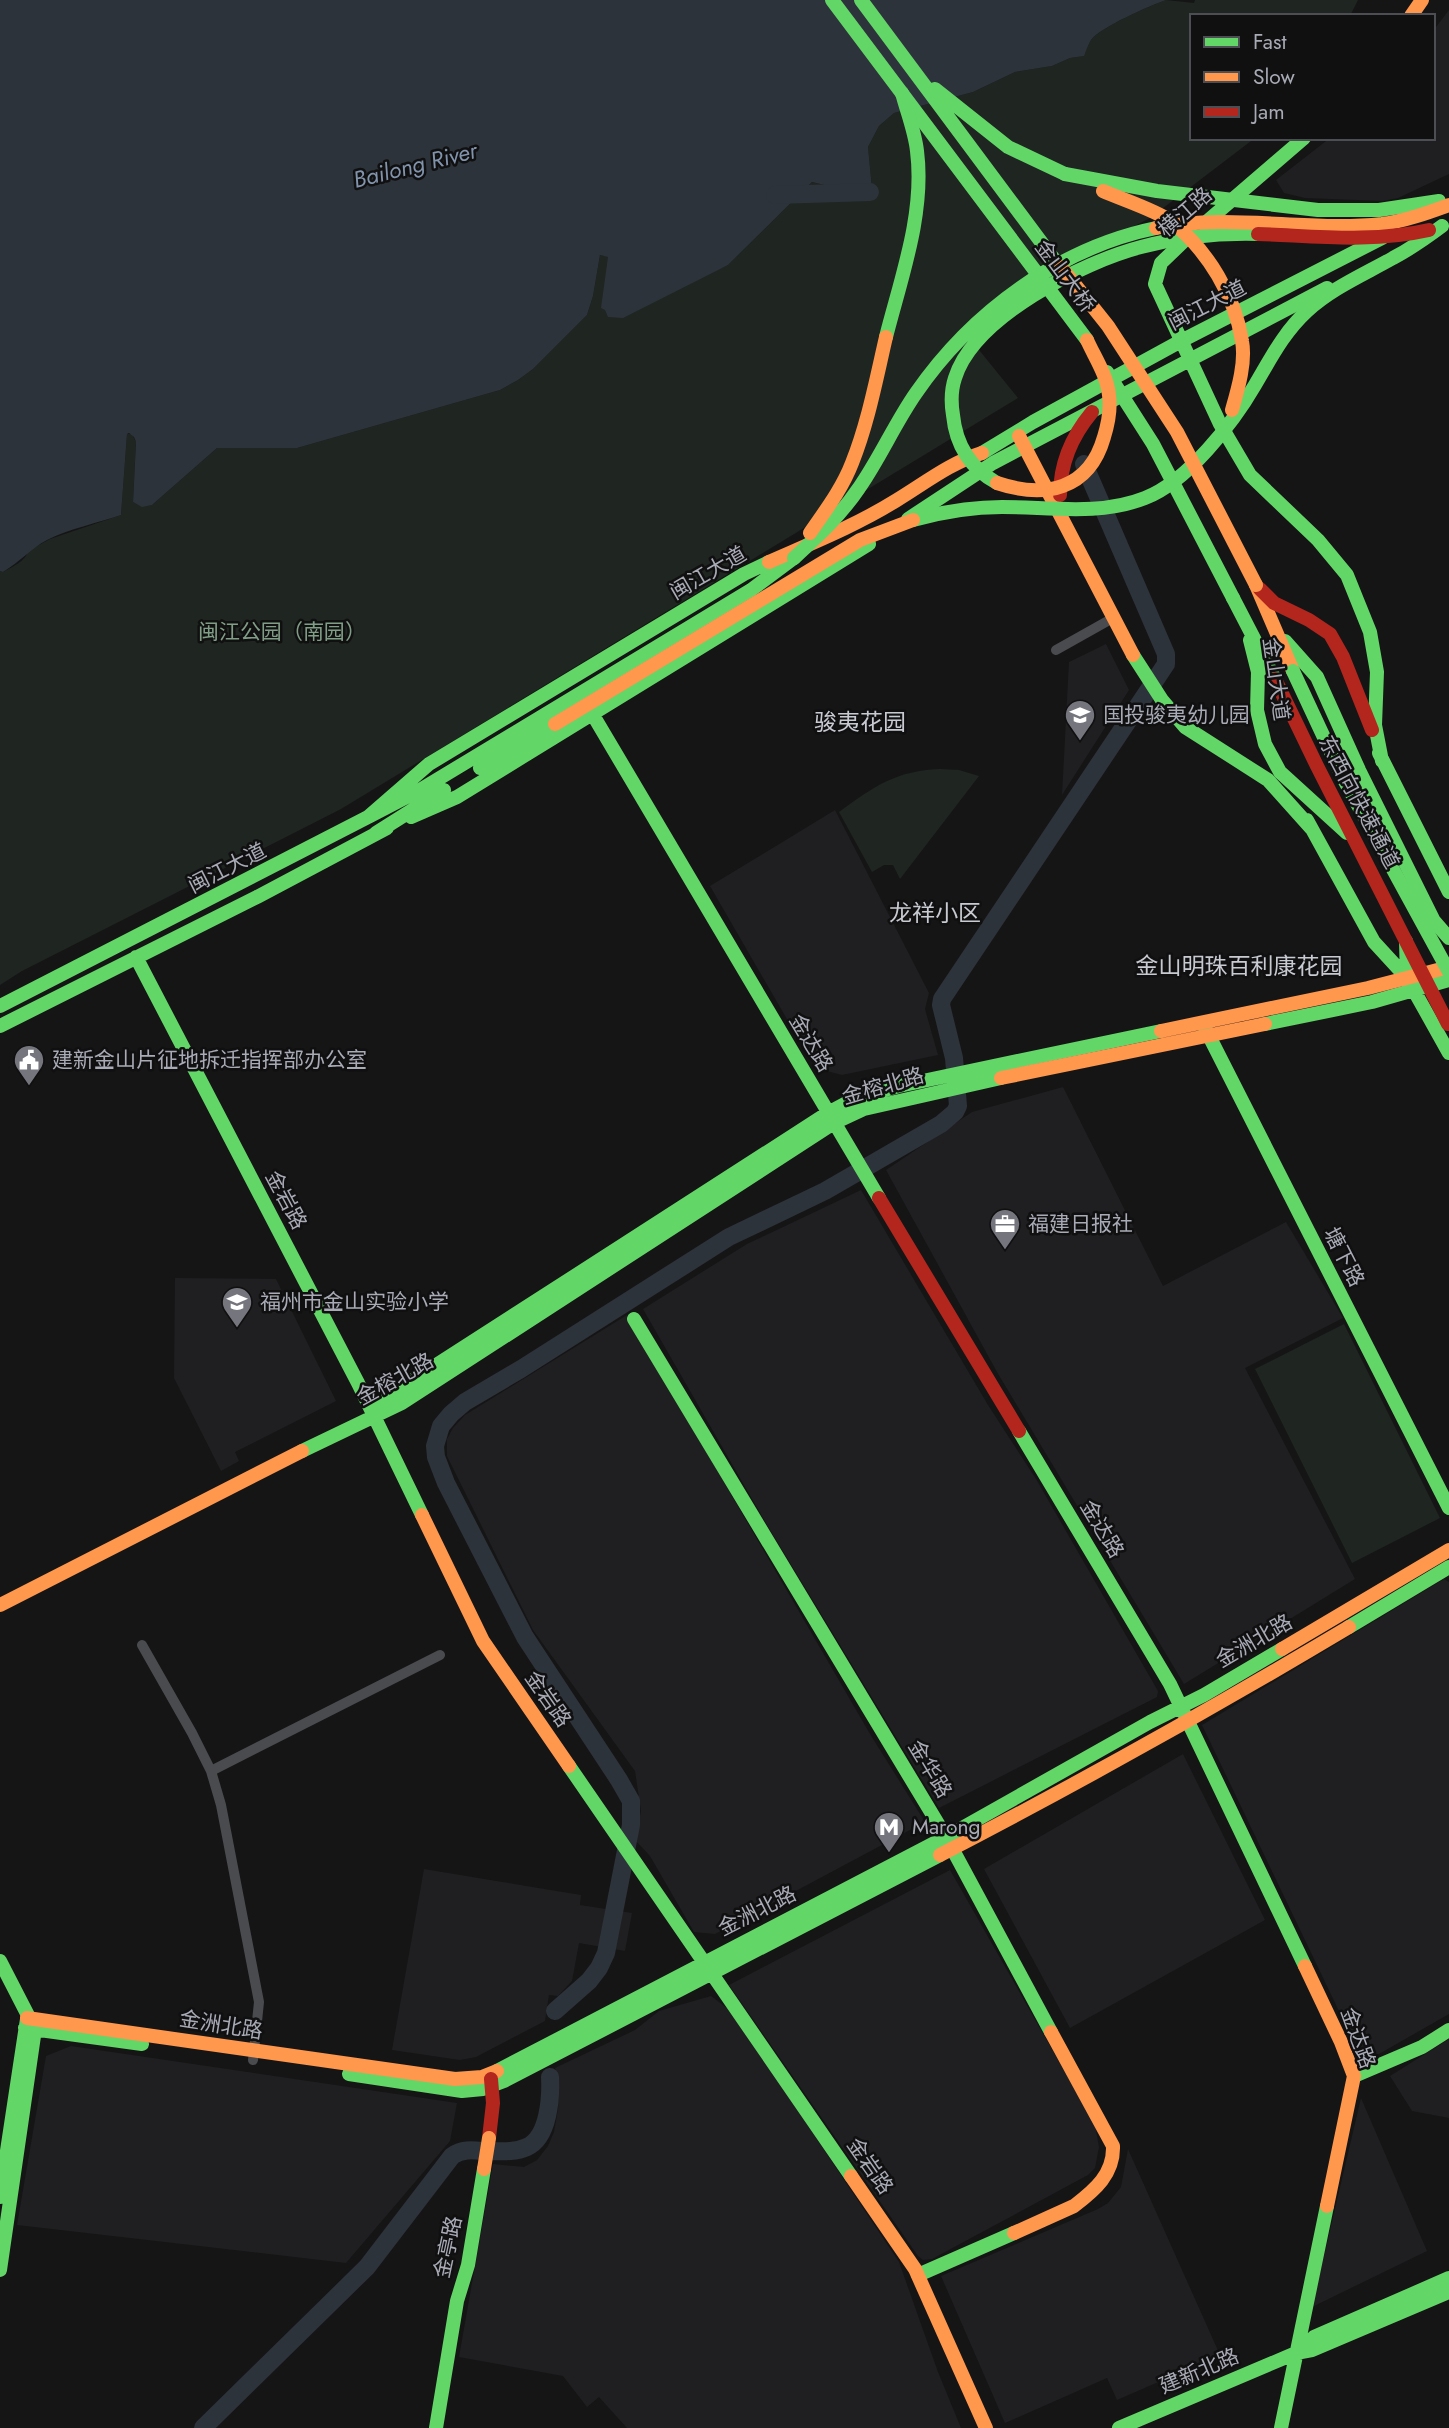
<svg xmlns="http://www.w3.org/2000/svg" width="1449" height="2428" font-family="Jost,'Noto Sans SC',sans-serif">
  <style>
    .built { fill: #1f1f21 }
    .green { fill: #1f2521 }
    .water { fill: #2d333a }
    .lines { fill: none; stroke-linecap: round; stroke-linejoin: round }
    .river { stroke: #2d333a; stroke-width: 18 }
    .street { stroke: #4a4b4e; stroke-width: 10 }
    .fast { stroke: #63d668; stroke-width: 14 }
    .slow { stroke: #ff974d; stroke-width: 14 }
    .jam { stroke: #b3261e; stroke-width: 14 }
    .fast-bridge { stroke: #63d668; stroke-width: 14 }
    .slow-bridge { stroke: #ff974d; stroke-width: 14 }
    .jam-bridge { stroke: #b3261e; stroke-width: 14 }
    .labels { text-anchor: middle; stroke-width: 5; stroke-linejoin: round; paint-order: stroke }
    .street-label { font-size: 21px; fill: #a8aab5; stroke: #101011 }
    .park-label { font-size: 21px; fill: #809e86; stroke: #101011 }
    .poi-label { font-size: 21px; fill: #a8aab5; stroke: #101011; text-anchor: start }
    .water-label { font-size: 23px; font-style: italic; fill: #8294ad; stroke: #101011 }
    .neighbourhood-label { font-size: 23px; fill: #c8cad1; stroke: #101011 }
  </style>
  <rect width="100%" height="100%" fill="#151516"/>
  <!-- built -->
  <path class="built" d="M1449,10V174L1398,198L1383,201L1305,198L1284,193L1276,180L1330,138H1433V31Z
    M1106,644L1129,690L1062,795L1069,662Z
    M835,810L929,993L925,1009L938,1055L842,1075L827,1071L816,1063L806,1052L710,886Z
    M1063,1087L1163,1286L1286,1222L1343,1318L1245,1368L1355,1579L1184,1684L997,1372L886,1170L972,1112Z
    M861,1190L988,1405L1036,1479L1158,1691L1157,1697L939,1808L767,1525L643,1309L747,1244Z
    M175,1278L276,1279L336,1401L235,1452L239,1461L221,1471L174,1378Z
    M627,1315L870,1734L925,1822L715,1934L694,1932L650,1856L635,1840L641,1811L635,1771L533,1630L447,1456V1439L453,1428L465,1415Z
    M1444,1579L1449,1582V2014L1379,2054L1360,2055L1202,1725Z
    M1183,1754L1265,1920L1070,2028L984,1869Z
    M424,1869L581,1895L580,1905L632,1913L625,1951L579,1943L572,1981L558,1996L549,1995L545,2021L476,2057L460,2060L392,2050Z
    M950,1870L1095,2125L1099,2147L1095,2168L1088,2175L932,2259L923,2260L918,2256L729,1985Z
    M711,1996L732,2012L899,2262L938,2372L961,2428H627L599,2397L587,2407L563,2376L459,2357L493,2164L524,2167L537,2160L548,2146L554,2132L558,2109L559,2082L555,2068L635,2030L659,2011Z
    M1449,2039V2118L1412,2111L1390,2076Z
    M71,2046L457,2103L450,2141L346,2263L17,2225L46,2056Z
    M1361,2098L1427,2251L1312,2307Z
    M1128,2149L1220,2355L1117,2400L1107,2378L1005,2423L941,2276L1098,2209L1108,2203L1121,2187Z"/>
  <!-- green -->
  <path class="green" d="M1166,0L1194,3L1195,0H1358L1350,16H1192V138H1255L1150,218L1082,253L975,345L1018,398L341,809L22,971L0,985V571L3,572C12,567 26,561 28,551L50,539L121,515L127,434H132L136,442L133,502L142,506L152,505L217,448H297L500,390L518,380L533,369L587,315L593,296L600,255L708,274L728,265L812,182L865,195L872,189L868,147L879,126L894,113L973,92L1015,72L1052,66L1070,58L1083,56C1086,51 1088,45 1091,40C1099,28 1151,5 1166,0Z
    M940,769L959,770L979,776L900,879L893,865H884L872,872L839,812C875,786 895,771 940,769Z
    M1344,1324L1440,1518L1352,1563L1255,1369Z"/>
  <!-- water -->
  <path class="water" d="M0,0H1166C1151,5 1099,28 1091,40C1088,45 1086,51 1084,56L1070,58L1052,66L1015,72L973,92L894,113L879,126L868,147L872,189L865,195L812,182L728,265L623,318L608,317L605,310L601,308L608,257L600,255L593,296L587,315L533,369L518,380L500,390L297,448H217L152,505L142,507L133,502L136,442L134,437L129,433L127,434L121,515C97,523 69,529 47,540C30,549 20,562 3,572L0,571Z"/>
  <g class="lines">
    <!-- river -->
    <path class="river" d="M775,195L870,192
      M555,2011L589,1981L599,1968L606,1953L631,1825V1801L619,1780L525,1637L446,1483L436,1457L435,1446L441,1426L451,1414L465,1402L521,1369L729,1237L825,1191L941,1124L955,1112L958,1106L954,1058L941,1005L942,999L1166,664V654L1084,464
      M203,2428L367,2267L452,2156C462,2149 472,2150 483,2151C498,2151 514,2153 527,2147C549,2137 551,2097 550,2077"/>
    <!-- street -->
    <path class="street" d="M1056,650L1113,618
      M142,1645L192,1733L211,1771L221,1805L259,2002L253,2060
      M211,1771L440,1655"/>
    <!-- fast -->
    <path class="fast" d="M832,0L1087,340
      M861,0L1053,258
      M935,89L1008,147L1065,174
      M1204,224L1304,138
      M1188,237L1161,263L1155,284L1220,424L1250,475L1318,540L1347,575L1370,632L1377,672L1375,725L1382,761
      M982,453L1033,422L1181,341L1382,238
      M908,519L993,463L1327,288
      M1233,598L1275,679
      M1250,640L1258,672L1257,710L1265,744L1280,772L1347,833
      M1285,641L1317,677L1359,770L1434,921L1449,938
      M1133,655L1162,700L1185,727L1268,780L1311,828
      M593,715L879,1198
      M1379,753L1449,892
      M480,768L555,724
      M368,817L420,790L751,590L794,558
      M411,817L457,797L869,544
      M1307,820L1374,942L1407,978
      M376,833L444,790
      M1406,941L1407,978L1449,1053
      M136,957L358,1383L422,1515
      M0,1006L368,817L429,764L744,574L769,562
      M1265,1024L1372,1002L1449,980
      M0,1026L257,897L387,828
      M1205,1028L1449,1508
      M634,1319L946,1837L1051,2032
      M374,1409L396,1391L828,1113L856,1098L899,1086L1161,1031
      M1019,1431L1170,1684L1305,1966
      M302,1451L402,1403L834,1123L864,1109L1001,1078
      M1349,1627L1449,1567
      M569,1766L851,2176
      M0,1961L35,2029L0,2270
      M25,2028L142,2044
      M497,2071L946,1837L1150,1722L1204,1695L1282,1649
      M349,2074L462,2091L483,2089L504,2081L940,1855
      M1354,2076L1422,2047L1449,2030
      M0,2197L27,2019
      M918,2275L1014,2233
      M1297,2352L1314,2337L1449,2278
      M436,2428L457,2301L468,2265L484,2169
      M1119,2428L1296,2353L1312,2350L1449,2292
      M1281,2428L1327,2206"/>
    <!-- slow -->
    <path class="slow" d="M1411,16L1422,0
      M1019,436L1133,655
      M769,562C812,543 857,525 897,500C925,483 950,463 982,453
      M1256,585L1293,671
      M1161,1031L1368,988L1449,967
      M1001,1078L1265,1024
      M422,1515L483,1641L569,1766
      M0,1605L302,1451
      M1282,1649L1449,1550
      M940,1855C1079,1783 1215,1707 1349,1627
      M1305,1966L1341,2042L1354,2076L1327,2206
      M27,2018L455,2079L482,2077L497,2071
      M851,2176L915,2269L986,2428
      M1014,2233L1074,2206C1095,2190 1114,2174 1113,2146L1051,2032"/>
    <!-- jam -->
    <path class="jam" d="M1060,495C1060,463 1072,436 1092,412
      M1260,589L1274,603L1309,620L1330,634L1343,657L1372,730
      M879,1198L1019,1431
      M489,2138L493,2103L491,2079"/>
    <!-- fast-bridge -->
    <path class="fast-bridge" d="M1065,174L1157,191L1318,210H1379L1439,201
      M886,337C901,278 925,213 917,151C915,132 907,112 902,93
      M1107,372L1153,444L1233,598
      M997,483C970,468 956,446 953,415C951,403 951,390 955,378C974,317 1083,262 1141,247C1179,237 1219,233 1258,234
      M913,520C942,512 972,507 1002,507C1049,507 1100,516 1145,498C1187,482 1233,423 1255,385C1271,358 1284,332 1307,311C1332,288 1363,275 1393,258C1410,249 1426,238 1442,226
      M794,558C818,536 841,515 859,488C880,458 895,423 916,393C972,312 1059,248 1156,228
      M1293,671L1342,776L1449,972"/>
    <!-- slow-bridge -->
    <path class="slow-bridge" d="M1103,191C1121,199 1158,211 1172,222C1208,251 1235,296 1242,341C1246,362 1238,389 1232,410
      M1156,228C1231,213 1306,232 1382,224C1405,221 1427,213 1449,205
      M1061,267L1108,326L1177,432L1256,585
      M997,483C1045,499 1089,490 1104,437C1108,424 1111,409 1109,395C1107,375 1095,358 1087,340
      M810,533C825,511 842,489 852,463C868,423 876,380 886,337
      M555,724L860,540L913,520
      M484,2169L489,2138"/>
    <!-- jam-bridge -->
    <path class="jam-bridge" d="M1258,234C1316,236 1371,243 1429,230
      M1275,679L1317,766L1448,1024"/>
  </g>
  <!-- icons -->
  <defs>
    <g id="school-pin" transform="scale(1.575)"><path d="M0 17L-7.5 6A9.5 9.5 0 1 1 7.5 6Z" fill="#75767d" stroke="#101011"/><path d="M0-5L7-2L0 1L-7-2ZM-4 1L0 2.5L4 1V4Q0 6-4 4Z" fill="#fff"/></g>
    <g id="civic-pin" transform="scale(1.575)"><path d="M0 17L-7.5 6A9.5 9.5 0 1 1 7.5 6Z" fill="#75767d" stroke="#101011"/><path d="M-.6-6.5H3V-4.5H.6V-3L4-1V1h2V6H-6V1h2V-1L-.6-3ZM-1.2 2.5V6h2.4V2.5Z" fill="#fff"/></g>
    <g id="office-pin" transform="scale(1.575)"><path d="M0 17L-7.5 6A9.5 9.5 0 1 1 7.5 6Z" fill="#75767d" stroke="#101011"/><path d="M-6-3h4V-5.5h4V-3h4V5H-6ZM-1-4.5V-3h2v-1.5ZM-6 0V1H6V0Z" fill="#fff"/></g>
    <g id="metro-pin" transform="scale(1.575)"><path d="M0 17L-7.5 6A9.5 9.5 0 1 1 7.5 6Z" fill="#75767d" stroke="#101011"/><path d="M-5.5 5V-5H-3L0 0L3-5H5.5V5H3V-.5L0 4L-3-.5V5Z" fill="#fff"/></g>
  </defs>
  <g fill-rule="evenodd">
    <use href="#school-pin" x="1080" y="715"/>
    <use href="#civic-pin" x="29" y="1060"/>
    <use href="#office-pin" x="1005" y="1224"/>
    <use href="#school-pin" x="237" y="1302"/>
    <use href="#metro-pin" x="889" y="1827"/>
  </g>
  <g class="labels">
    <!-- street labels -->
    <g class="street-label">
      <text transform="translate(1185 212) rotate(-41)" y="7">横江路</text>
      <text transform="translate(1065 276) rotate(53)" y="7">金山大桥</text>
      <text transform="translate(1207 305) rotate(-27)" y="7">闽江大道</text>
      <text transform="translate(708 573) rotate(-30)" y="7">闽江大道</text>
      <text transform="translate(1276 679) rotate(82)" y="7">金山大道</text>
      <text transform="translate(1359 802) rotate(62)" y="7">东西向快速通道</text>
      <text transform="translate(227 868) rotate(-27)" y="7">闽江大道</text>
      <text transform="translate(811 1043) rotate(59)" y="7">金达路</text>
      <text transform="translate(883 1086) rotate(-16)" y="7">金榕北路</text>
      <text transform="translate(286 1200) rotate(62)" y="7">金岩路</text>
      <text transform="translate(1344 1257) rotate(63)" y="7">塘下路</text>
      <text transform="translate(395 1379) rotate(-29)" y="7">金榕北路</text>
      <text transform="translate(1102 1529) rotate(59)" y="7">金达路</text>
      <text transform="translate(1254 1641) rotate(-30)" y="7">金洲北路</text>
      <text transform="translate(548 1699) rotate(55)" y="7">金岩路</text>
      <text transform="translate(930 1769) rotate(59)" y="7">金华路</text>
      <text transform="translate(757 1911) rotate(-27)" y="7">金洲北路</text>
      <text transform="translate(221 2025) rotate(9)" y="7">金洲北路</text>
      <text transform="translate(1358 2038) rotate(70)" y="7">金达路</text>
      <text transform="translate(870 2166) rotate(55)" y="7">金岩路</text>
      <text transform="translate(448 2247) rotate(-78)" y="7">金亭路</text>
      <text transform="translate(1199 2371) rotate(-23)" y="7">建新北路</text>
    </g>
    <!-- park labels -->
    <g class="park-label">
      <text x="282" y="639">闽江公园（南园）</text>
    </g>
    <!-- poi labels -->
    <g class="poi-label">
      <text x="1103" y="722">国投骏夷幼儿园</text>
      <text x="52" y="1067">建新金山片征地拆迁指挥部办公室</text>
      <text x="1028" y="1231">福建日报社</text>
      <text x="260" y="1309">福州市金山实验小学</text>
      <text x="912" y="1834">Marong</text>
    </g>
    <!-- water labels -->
    <g class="water-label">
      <text transform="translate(415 165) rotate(-14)" y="8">Bailong River</text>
    </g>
    <!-- neighbourhood labels -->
    <g class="neighbourhood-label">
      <text x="860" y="730">骏夷花园</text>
      <text x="935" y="921">龙祥小区</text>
      <text x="1239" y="974">金山明珠百利康花园</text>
    </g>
  </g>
  <!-- legend -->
  <rect x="1190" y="14" width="245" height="126" fill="#101011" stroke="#4d4e53" stroke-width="2"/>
  <rect x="1204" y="37" width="35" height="10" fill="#63d668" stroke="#4d4e53" stroke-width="2"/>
  <text x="1253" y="49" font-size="21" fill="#a8aab5">Fast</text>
  <rect x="1204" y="72" width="35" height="10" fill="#ff974d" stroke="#4d4e53" stroke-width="2"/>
  <text x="1253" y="84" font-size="21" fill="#a8aab5">Slow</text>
  <rect x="1204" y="107" width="35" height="10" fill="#b3261e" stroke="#4d4e53" stroke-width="2"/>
  <text x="1253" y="119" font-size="21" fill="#a8aab5">Jam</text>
</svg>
